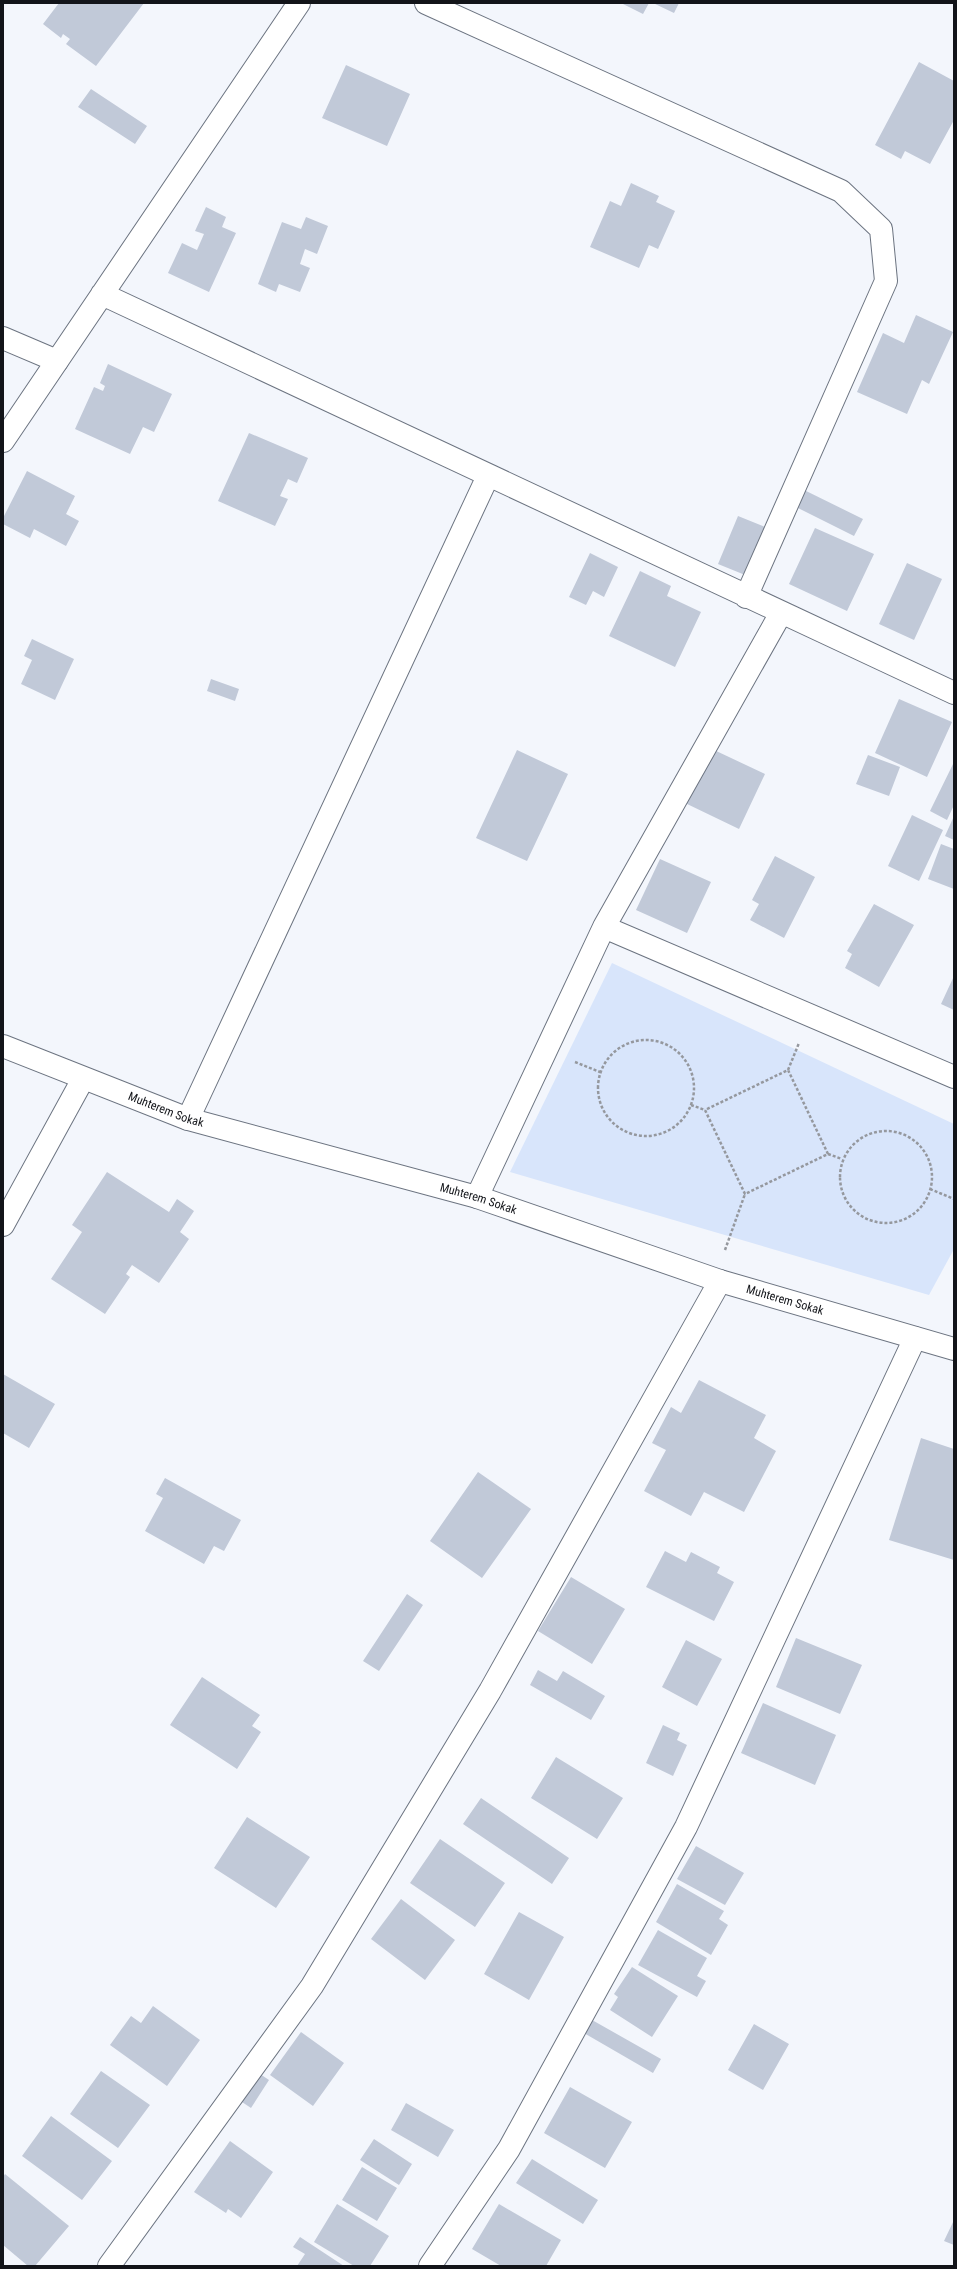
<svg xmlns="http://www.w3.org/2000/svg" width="957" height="2269" font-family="'Roboto Condensed',sans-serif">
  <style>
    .green { fill: #d8e5fb }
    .building { fill: #c1c9d8 }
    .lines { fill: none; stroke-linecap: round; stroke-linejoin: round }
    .street-casing { stroke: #6c7481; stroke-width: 24 }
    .secondary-casing { stroke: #6c7481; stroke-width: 24 }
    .path { stroke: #95989e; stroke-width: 2.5; stroke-dasharray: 3 2; stroke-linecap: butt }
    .street { stroke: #fff; stroke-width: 22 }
    .secondary { stroke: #fff; stroke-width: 22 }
    .labels { text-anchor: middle; stroke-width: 3; stroke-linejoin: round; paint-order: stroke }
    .street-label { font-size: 12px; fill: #121419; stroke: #f3f6fc }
  </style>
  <rect width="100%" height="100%" fill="#f3f6fc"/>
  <!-- green -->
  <path class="green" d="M612,963L954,1124V1249L929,1295L510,1172Z"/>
  <!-- building -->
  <path class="building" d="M59,3H144L96,66L66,44L70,39L63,34L61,38L43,24Z
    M621,3H649L643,14Z
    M653,3H679L674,13Z
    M919,62L954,81V120L930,164L905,151L901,159L875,145Z
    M346,65L410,94L387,146L322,118Z
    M91,89L147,126L135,144L78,107Z
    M631,183L659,196L656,202L675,211L658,249L649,245L639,268L590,247L610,201L621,206Z
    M206,207L226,217L222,227L236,233L209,292L168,273L182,243L197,250L204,234L195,231Z
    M306,217L328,226L317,254L305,249L300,264L310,268L300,292L279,284L276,292L258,284L282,222L301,229Z
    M916,315L953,332L929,384L922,380L907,414L857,392L883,333L904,343Z
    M108,364L172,394L154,432L143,427L130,454L75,429L94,387L103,391L105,386L100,383Z
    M249,433L308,458L297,483L288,479L280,496L288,499L275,526L218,501Z
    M27,471L75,496L66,514L79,521L66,546L34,529L30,538L3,524V518Z
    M798,487L863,519L854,536L790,504Z
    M738,516L770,529L750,577L718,564Z
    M815,528L874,554L847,611L789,584Z
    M590,553L618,567L604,597L593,591L586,605L569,597Z
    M907,563L942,579L914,640L879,624Z
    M640,571L671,586L667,596L701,612L675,667L609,636Z
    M32,639L74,659L55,700L21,684L32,660L24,656Z
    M211,679L239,689L235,701L207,691Z
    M899,699L952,722L927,777L875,753Z
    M712,749L765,774L739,829L685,803Z
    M517,750L568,774L527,861L476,838Z
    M868,755L900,767L889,796L856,784Z
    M954,762V805L947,820L930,811Z
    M912,815L943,830L919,881L888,866Z
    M954,816V840L945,836Z
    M941,844L954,849V889L928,879Z
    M775,856L815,877L784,938L750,920L759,904L752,900Z
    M660,859L711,882L687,933L636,910Z
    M874,904L914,925L879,987L845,968L852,954L847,951Z
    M954,976V1010L941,1004Z
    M107,1172L169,1212L177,1199L194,1211L180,1232L189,1239L159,1283L132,1265L126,1274L130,1277L105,1314L51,1279L82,1232L72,1225Z
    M3,1374L55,1404L29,1448L3,1433Z
    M699,1380L766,1415L754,1438L776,1451L744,1512L704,1492L691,1516L644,1491L666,1450L652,1443L671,1407L681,1413Z
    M921,1438L954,1449V1560L889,1540Z
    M478,1472L531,1509L482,1578L430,1541Z
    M165,1478L241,1520L224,1551L214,1546L204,1564L145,1531L163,1498L156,1494Z
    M665,1551L686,1562L691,1552L720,1567L717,1573L734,1582L714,1621L646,1587Z
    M571,1577L625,1609L592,1664L538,1631Z
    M407,1594L423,1605L379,1671L363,1661Z
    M796,1638L862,1665L840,1714L776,1687Z
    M686,1640L722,1659L697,1706L662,1687Z
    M538,1670L557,1681L563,1671L605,1696L591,1720L530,1685Z
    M202,1677L260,1715L252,1726L261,1732L237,1769L170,1725Z
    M763,1703L836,1735L815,1785L741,1753Z
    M663,1725L680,1733L677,1740L687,1745L673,1776L646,1763Z
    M556,1757L623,1798L597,1839L531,1798Z
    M481,1798L569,1858L552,1884L463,1824Z
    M247,1817L310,1857L276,1908L214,1868Z
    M440,1839L505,1883L475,1927L410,1883Z
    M696,1846L744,1873L725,1905L677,1879Z
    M677,1884L724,1911L719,1919L728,1925L711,1955L656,1922Z
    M401,1899L455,1940L425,1980L371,1939Z
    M519,1912L564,1937L529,2000L484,1974Z
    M658,1930L707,1958L697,1976L706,1981L697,1997L638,1965Z
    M632,1967L678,1996L652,2037L610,2010L618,1997L614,1994Z
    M153,2006L200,2040L167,2086L110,2045L131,2016L141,2023Z
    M585,2016L661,2059L653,2073L577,2029Z
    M754,2024L789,2044L763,2090L728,2070Z
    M301,2032L344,2063L313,2106L270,2075Z
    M101,2071L150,2105L118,2148L70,2114Z
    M257,2072L269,2080L251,2108L239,2100Z
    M570,2087L632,2122L605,2168L544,2133Z
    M406,2103L454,2130L438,2157L391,2130Z
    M51,2116L112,2161L82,2200L22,2156Z
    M374,2139L412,2164L399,2185L360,2160Z
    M230,2141L273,2172L241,2218L228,2209L226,2213L194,2192Z
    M532,2159L598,2200L583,2224L516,2183Z
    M362,2167L397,2188L377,2221L342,2200Z
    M5,2174L69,2226L35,2266H28L3,2245V2177Z
    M337,2204L389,2236L370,2266H354L314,2242Z
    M499,2204L561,2240L546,2266H501L472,2249Z
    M954,2220V2245L944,2241Z
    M300,2237L344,2266H297L305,2254L293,2247Z"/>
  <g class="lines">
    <!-- street casing -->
    <g class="street-casing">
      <path id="street" d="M426,3L841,191L881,229L886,281L746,597
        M102,294L954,693
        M3,441L299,3
        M604,927L954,1077
        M188,1119L488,476
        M477,1197L604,927L781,613
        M3,1225L83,1079
        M109,2266L312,1986L490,1691L720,1281
        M430,2266L509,2149L686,1827L915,1338"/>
    </g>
    <!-- secondary casing -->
    <g class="secondary-casing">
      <g id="secondary">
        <path d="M3,338L57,361"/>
        <path id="s1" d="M3,1046L188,1119L477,1197L720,1281L954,1349"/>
      </g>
    </g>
    <!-- path -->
    <path class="path" d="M598 1088a48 48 0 1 1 96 0a48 48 0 1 1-96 0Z
      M575,1062L600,1072
      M788,1070L799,1043
      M691,1105L705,1110L745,1194L828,1154L788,1070L705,1110
      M840 1177a46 46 0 1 1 92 0a46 46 0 1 1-92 0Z
      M828,1154L842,1159
      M930,1189L954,1199
      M725,1250L745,1194"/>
    <!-- street -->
    <use href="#street" class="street"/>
    <!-- secondary -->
    <use href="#secondary" class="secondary"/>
  </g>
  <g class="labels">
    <!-- street labels -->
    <g class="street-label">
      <text dy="4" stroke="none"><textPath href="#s1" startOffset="175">Muhterem Sokak</textPath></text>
      <text dy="4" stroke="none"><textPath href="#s1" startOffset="500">Muhterem Sokak</textPath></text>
      <text dy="4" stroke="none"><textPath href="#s1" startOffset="823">Muhterem Sokak</textPath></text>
    </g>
  </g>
  <!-- border -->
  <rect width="957" height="2269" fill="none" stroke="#121419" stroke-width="8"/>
</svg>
